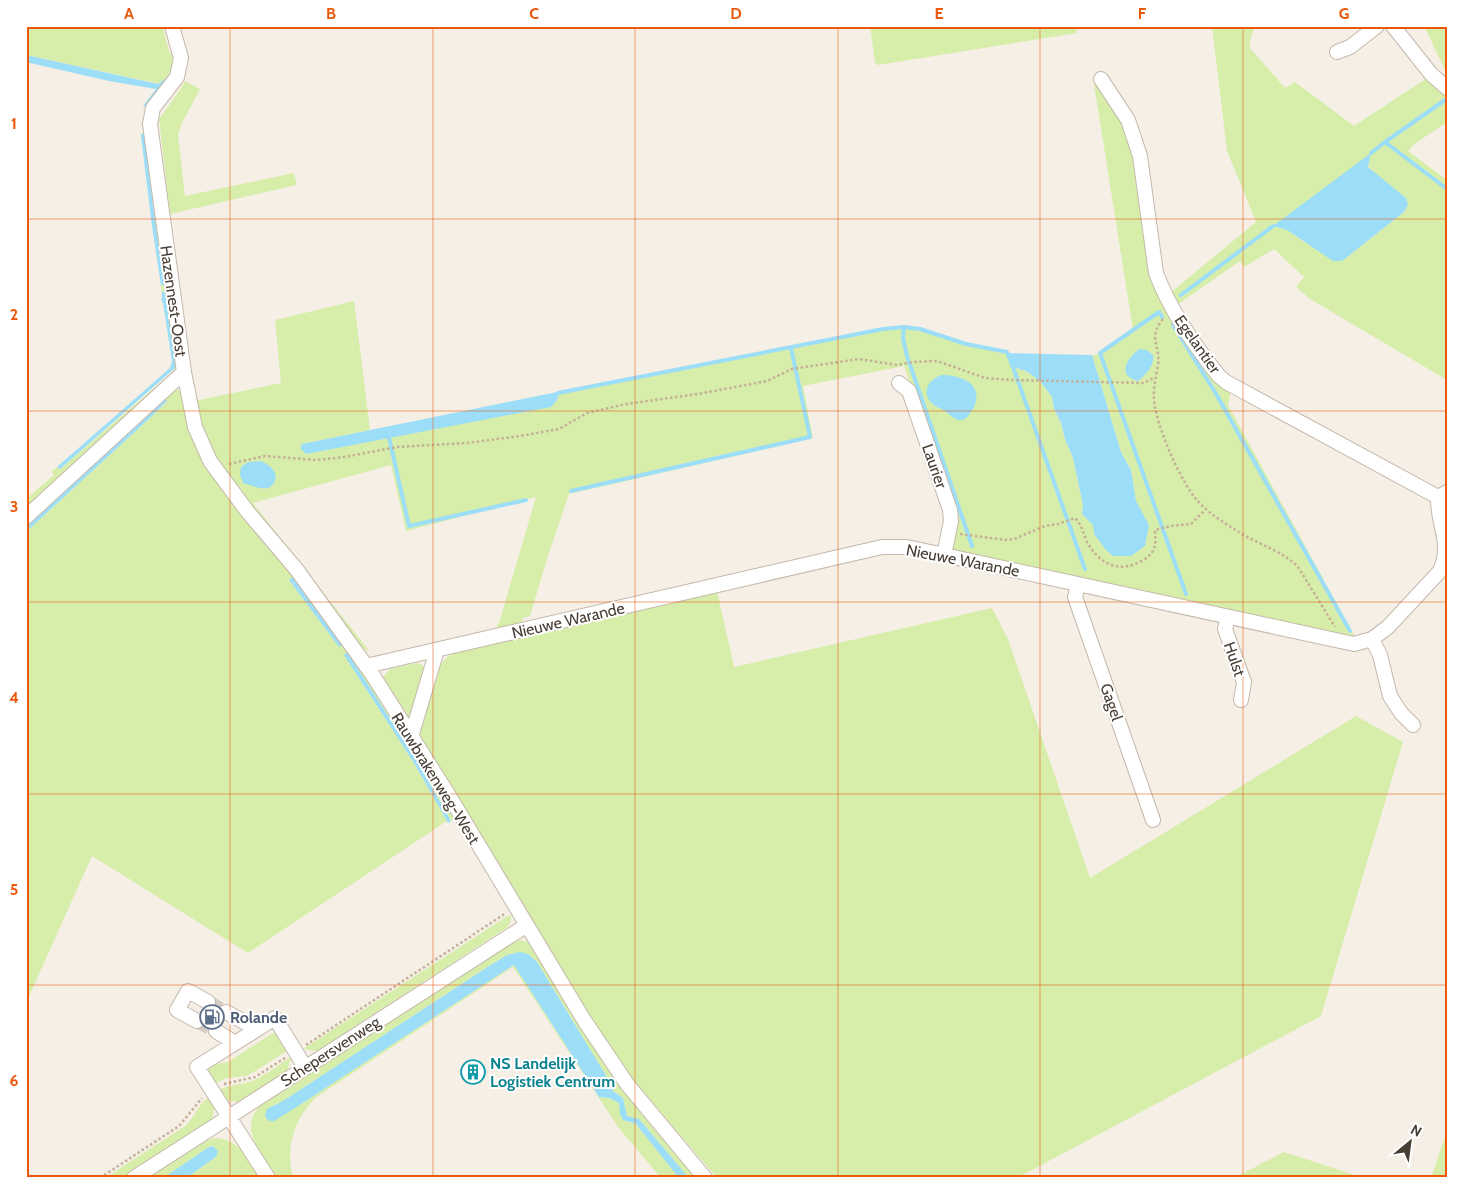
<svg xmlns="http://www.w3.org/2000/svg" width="1473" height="1204" font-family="Cabin,sans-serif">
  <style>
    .green { fill: #d7eeaa; fill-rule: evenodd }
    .water { fill: #9cdef8 }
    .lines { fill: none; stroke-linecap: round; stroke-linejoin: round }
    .stream { stroke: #9cdef8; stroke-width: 4 }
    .minor-tunnel { stroke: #d2ccc2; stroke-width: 14; stroke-dasharray: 14 7; stroke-linecap: butt }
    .minor-casing { stroke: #c4b8aa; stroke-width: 16 }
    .path { stroke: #c5af97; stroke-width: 2.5; stroke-dasharray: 2.5 2.5; stroke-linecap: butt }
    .minor { stroke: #fff; stroke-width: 14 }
    .grid { fill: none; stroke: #e8590c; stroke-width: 1; stroke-opacity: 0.55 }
    .labels { text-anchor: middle; stroke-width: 4; stroke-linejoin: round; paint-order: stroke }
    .street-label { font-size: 16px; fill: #483e34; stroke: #fff }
    .service-label { font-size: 16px; font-weight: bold; fill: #4e5e75; stroke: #fff; text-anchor: start }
    .culture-label { font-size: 16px; font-weight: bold; fill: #0d838f; stroke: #fff; text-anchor: start }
    .neatline { fill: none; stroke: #e8590c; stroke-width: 2 }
    .grid-label { font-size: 16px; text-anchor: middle; font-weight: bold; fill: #e8590c }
  </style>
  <rect width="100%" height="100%" fill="#f5efe6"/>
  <!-- green -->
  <path class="green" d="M26,26H162L170,54L173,53L172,67L167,77L168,81L147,108L143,107H147L160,84L26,55Z
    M870,26H1075L1077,33L878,65L875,63Z
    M1212,26H1255L1250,40V48L1285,88L1295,82L1354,126L1427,78L1447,93V122L1413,145L1408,151L1447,180V380L1310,299L1296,287L1304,277L1274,249L1244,267L1240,261L1177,305L1170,293L1256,222L1227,151ZM1371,154L1368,166L1408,205L1404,212L1342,261L1318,251L1287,230L1274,226Z
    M1424,26H1447V74Z
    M185,81L200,89L181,125L178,135L185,196L294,173L297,185L170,214L159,119L180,90Z
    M1094,84L1112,101L1121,117L1133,154L1151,271L1231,391L1228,405L1355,637L1343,636L953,551L951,545L955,513L904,366L803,386L813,438L569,494L547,559L530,616L523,618L520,625L498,630L497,624L499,623L536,497L406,531L391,465L253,503L370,652L354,643L216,465L194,405L197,398L199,400L281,383L275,320L354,301L370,430L302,444L557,400L559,394L891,327L908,326L917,327L996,352H1007L1013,367L1026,371L1040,381L1052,397L1054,409L1061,423L1065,439L1073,458L1083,505L1082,514L1094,525H1148L1136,501L1131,470L1121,452L1092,355L1101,354L1133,330Z
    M141,132L146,134L178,369L26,511V499L54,475L53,473L51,472L57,467L60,469L174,371L176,359L166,294L164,291L162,294L161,285H164L146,137Z
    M173,389L181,391L191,425L355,657L457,817L451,821L417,761L344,655L414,763L447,821L248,953L92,856L26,1003V532L167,402L165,399L26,526V523ZM292,578L321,615L339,647L289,580Z
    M717,591L734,667L992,608L1008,639L1090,878L1356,716L1403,742L1321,1016L1017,1178H717L647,1096L645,1097L629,1083L420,744L421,724L441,664L447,657L454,653Z
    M417,663L423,665L425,671L408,721L380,681L390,669Z
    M511,915V920L508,927L317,1051L303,1049L506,917Z
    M520,940L530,943L699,1178H689L639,1119L627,1116L623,1098L613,1091L605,1074L537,962C518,944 505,957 486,968L283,1101L267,1109L295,1108L514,965L599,1097L609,1098L619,1103L627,1122L636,1124L679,1178H661L618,1127L513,967L315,1098C294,1120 285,1148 293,1178H277C264,1157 237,1130 260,1106L508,944Z
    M273,1033H275L287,1051L247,1076L227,1078L214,1084L206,1069L217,1064L228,1062Z
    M291,1057L287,1071L239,1102L225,1100L218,1091C228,1084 238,1086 249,1082C264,1077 278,1065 291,1057Z
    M209,1097L215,1105L212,1119L123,1178H105L185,1126C195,1117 198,1104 209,1097Z
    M1447,1131V1178H1431Z
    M216,1138C241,1140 248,1159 260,1178H233V1176L228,1175L227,1178H186L216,1157L214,1146H211L163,1178H148L204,1141Z
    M1284,1152L1364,1178H1234Z"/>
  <!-- water -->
  <path class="water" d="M26,55L158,84L165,79L166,80L146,107L143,106L156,89L109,81L26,62Z
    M144,133L146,134L152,198L164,285H161L152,226L141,136V134Z
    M1371,153L1368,167L1406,198L1408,205L1404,212L1342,261H1333L1287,230L1273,226Z
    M164,291L166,294L176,360L175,368L60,469L57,467L170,368L172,361L163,303L161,299L162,298V292Z
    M1139,349L1147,350L1153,355C1155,365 1146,375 1138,381C1116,375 1127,359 1139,349Z
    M1007,353L1092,355L1121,452L1131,470L1136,501L1149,525L1145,546L1131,556H1113L1106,550L1094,534L1093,525L1082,514L1083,505L1073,458L1065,439L1061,423L1054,409L1052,397L1040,381L1026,371L1013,367Z
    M942,375C966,375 987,388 971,412C962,426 955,419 946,412C941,408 934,407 930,401C921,390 931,378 942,375Z
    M557,392L559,394L557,400L551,407L306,454L300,448L302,444Z
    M165,399L167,401L152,416L26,532V526Z
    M261,461C269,465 280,472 274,483C272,485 271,487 268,488C260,490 251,485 243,483L240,475L241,467L248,462Z
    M292,577L342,645L339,647L289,580Z
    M347,652L417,761L451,821L448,823L447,821L414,763L344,655Z
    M520,952L528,954L537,962L605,1074L613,1091L623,1098L627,1116L639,1119L689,1178H679L636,1124L623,1120L620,1114L619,1103L609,1098L599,1097L514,965L295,1108L274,1121C269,1122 266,1119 265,1115L267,1109L283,1101L486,968L507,955Z
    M213,1146L218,1151L216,1157L186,1178H163L209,1147Z"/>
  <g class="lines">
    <!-- stream -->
    <path class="stream" d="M1385,142L1445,100
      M1371,153L1385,142L1447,189
      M1181,295L1273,226
      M1162,317L1159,312L1100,353L1186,594
      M1173,325L1215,392L1350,631
      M558,393L883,329L904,327
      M388,433L409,526L526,500
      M571,491L810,437L791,348
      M972,546L907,356L903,338L904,327L920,329L966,344L1007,352L1013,367L1085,569"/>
    <!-- minor-tunnel -->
    <path class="minor-tunnel" d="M208,1002L226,1012
      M197,1021L216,1031"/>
    <!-- minor casing -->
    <g class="minor-casing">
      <path id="minor" d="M172,26L181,58L177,77L153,108L150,124L184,372L195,427L210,461L247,511L297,570L372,674L448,794L584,1020L627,1084L705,1178
        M1393,26L1431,74L1447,88
        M1337,52L1350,47L1377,26
        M1101,79L1128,120L1140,156L1156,273C1170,310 1194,345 1219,376L1226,382L1438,497
        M899,383L909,391L950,510L951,521L944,555
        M26,517L184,372
        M1078,584L1075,597L1153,820
        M1228,617L1225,629L1244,682L1241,700
        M1372,639L1380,655L1390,696L1401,713L1413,725
        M366,666L882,547H907L1354,644L1372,639L1388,627L1440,571C1453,541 1437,527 1438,497L1447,492
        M411,737L437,650
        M226,1012L257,1029
        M197,1021L177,1010L188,991L208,1002
        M216,1031L235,1043
        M134,1178L527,925
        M268,1178L197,1067L275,1018L305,1067"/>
    </g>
    <!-- path -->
    <path class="path" d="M1163,319C1147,339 1161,345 1158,365C1156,377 1153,388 1154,399C1155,423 1181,483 1197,500C1208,513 1224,523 1239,532C1257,544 1283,551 1298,567L1335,627
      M229,464L265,456L316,460L344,457L397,447L467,443L520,436L559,429L587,413L626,404L698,394L767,381L792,369L859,359L897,365L913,362L937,361L985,378L1012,380L1144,383L1155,377
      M960,534L1006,540L1014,539L1045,526L1058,524L1075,518C1082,525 1083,533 1087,542C1100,565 1120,574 1143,560C1156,553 1156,544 1155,530L1171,526L1191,524L1206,509
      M306,1045L506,913
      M224,1084L255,1077L285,1058
      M100,1178L179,1126L202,1098"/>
    <!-- minor -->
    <use href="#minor" class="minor"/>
  </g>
  <!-- grid -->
  <path class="grid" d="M230,26V1178M433,26V1178M635,26V1178M838,26V1178M1040,26V1178M1243,26V1178M26,219H1447M26,411H1447M26,602H1447M26,794H1447M26,985H1447"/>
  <!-- icons -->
  <defs>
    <g id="fuel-ring" transform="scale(1.25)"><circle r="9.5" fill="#fff" stroke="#5c6f8a" stroke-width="1.5"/><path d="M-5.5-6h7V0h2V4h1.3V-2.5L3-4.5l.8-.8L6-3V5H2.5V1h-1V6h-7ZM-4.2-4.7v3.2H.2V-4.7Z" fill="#5c6f8a"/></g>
    <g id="building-ring" transform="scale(1.25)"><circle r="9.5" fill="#fff" stroke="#0f9aa8" stroke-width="1.5"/><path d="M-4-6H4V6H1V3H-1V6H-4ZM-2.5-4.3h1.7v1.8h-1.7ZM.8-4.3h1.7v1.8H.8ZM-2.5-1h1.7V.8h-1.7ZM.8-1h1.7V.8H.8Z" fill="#0f9aa8"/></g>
  </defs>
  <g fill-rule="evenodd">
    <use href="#fuel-ring" x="212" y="1017"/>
    <use href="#building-ring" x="473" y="1072"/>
  </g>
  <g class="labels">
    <!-- street labels -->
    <g class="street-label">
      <text transform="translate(174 301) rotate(82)" y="6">Hazennest-Oost</text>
      <text transform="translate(1198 344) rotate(55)" y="6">Egelantier</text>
      <text transform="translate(935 466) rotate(71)" y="6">Laurier</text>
      <text transform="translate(963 560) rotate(11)" y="6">Nieuwe Warande</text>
      <text transform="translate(568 620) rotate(-13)" y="6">Nieuwe Warande</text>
      <text transform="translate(1235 659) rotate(71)" y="6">Hulst</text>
      <text transform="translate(1112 702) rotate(71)" y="6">Gagel</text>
      <text transform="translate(436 778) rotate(58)" y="6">Rauwbrakenweg-West</text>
      <text transform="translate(330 1051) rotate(-33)" y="6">Schepersvenweg</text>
    </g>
    <!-- service labels -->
    <g class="service-label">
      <text x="230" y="1023">Rolande</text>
    </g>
    <!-- culture labels -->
    <g class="culture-label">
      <text x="490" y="1069">NS Landelijk<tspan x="490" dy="18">Logistiek Centrum</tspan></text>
    </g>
  </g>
  <!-- border -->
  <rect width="1473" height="1204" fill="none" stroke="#ffffff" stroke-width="55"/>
  <!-- north arrow -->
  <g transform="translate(1410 1142) rotate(29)" stroke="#ffffff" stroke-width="4" paint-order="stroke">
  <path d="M0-4L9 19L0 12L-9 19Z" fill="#483e34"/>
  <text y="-8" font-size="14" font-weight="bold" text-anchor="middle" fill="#483e34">N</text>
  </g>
  <rect x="28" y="28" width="1418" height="1148" class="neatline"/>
  <g class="grid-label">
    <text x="129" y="19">A</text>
    <text x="331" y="19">B</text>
    <text x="534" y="19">C</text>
    <text x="736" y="19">D</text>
    <text x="939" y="19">E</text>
    <text x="1142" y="19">F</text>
    <text x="1344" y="19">G</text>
    <text x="14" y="129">1</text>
    <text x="14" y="320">2</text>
    <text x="14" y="512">3</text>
    <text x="14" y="703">4</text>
    <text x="14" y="895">5</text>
    <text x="14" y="1086">6</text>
  </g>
</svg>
